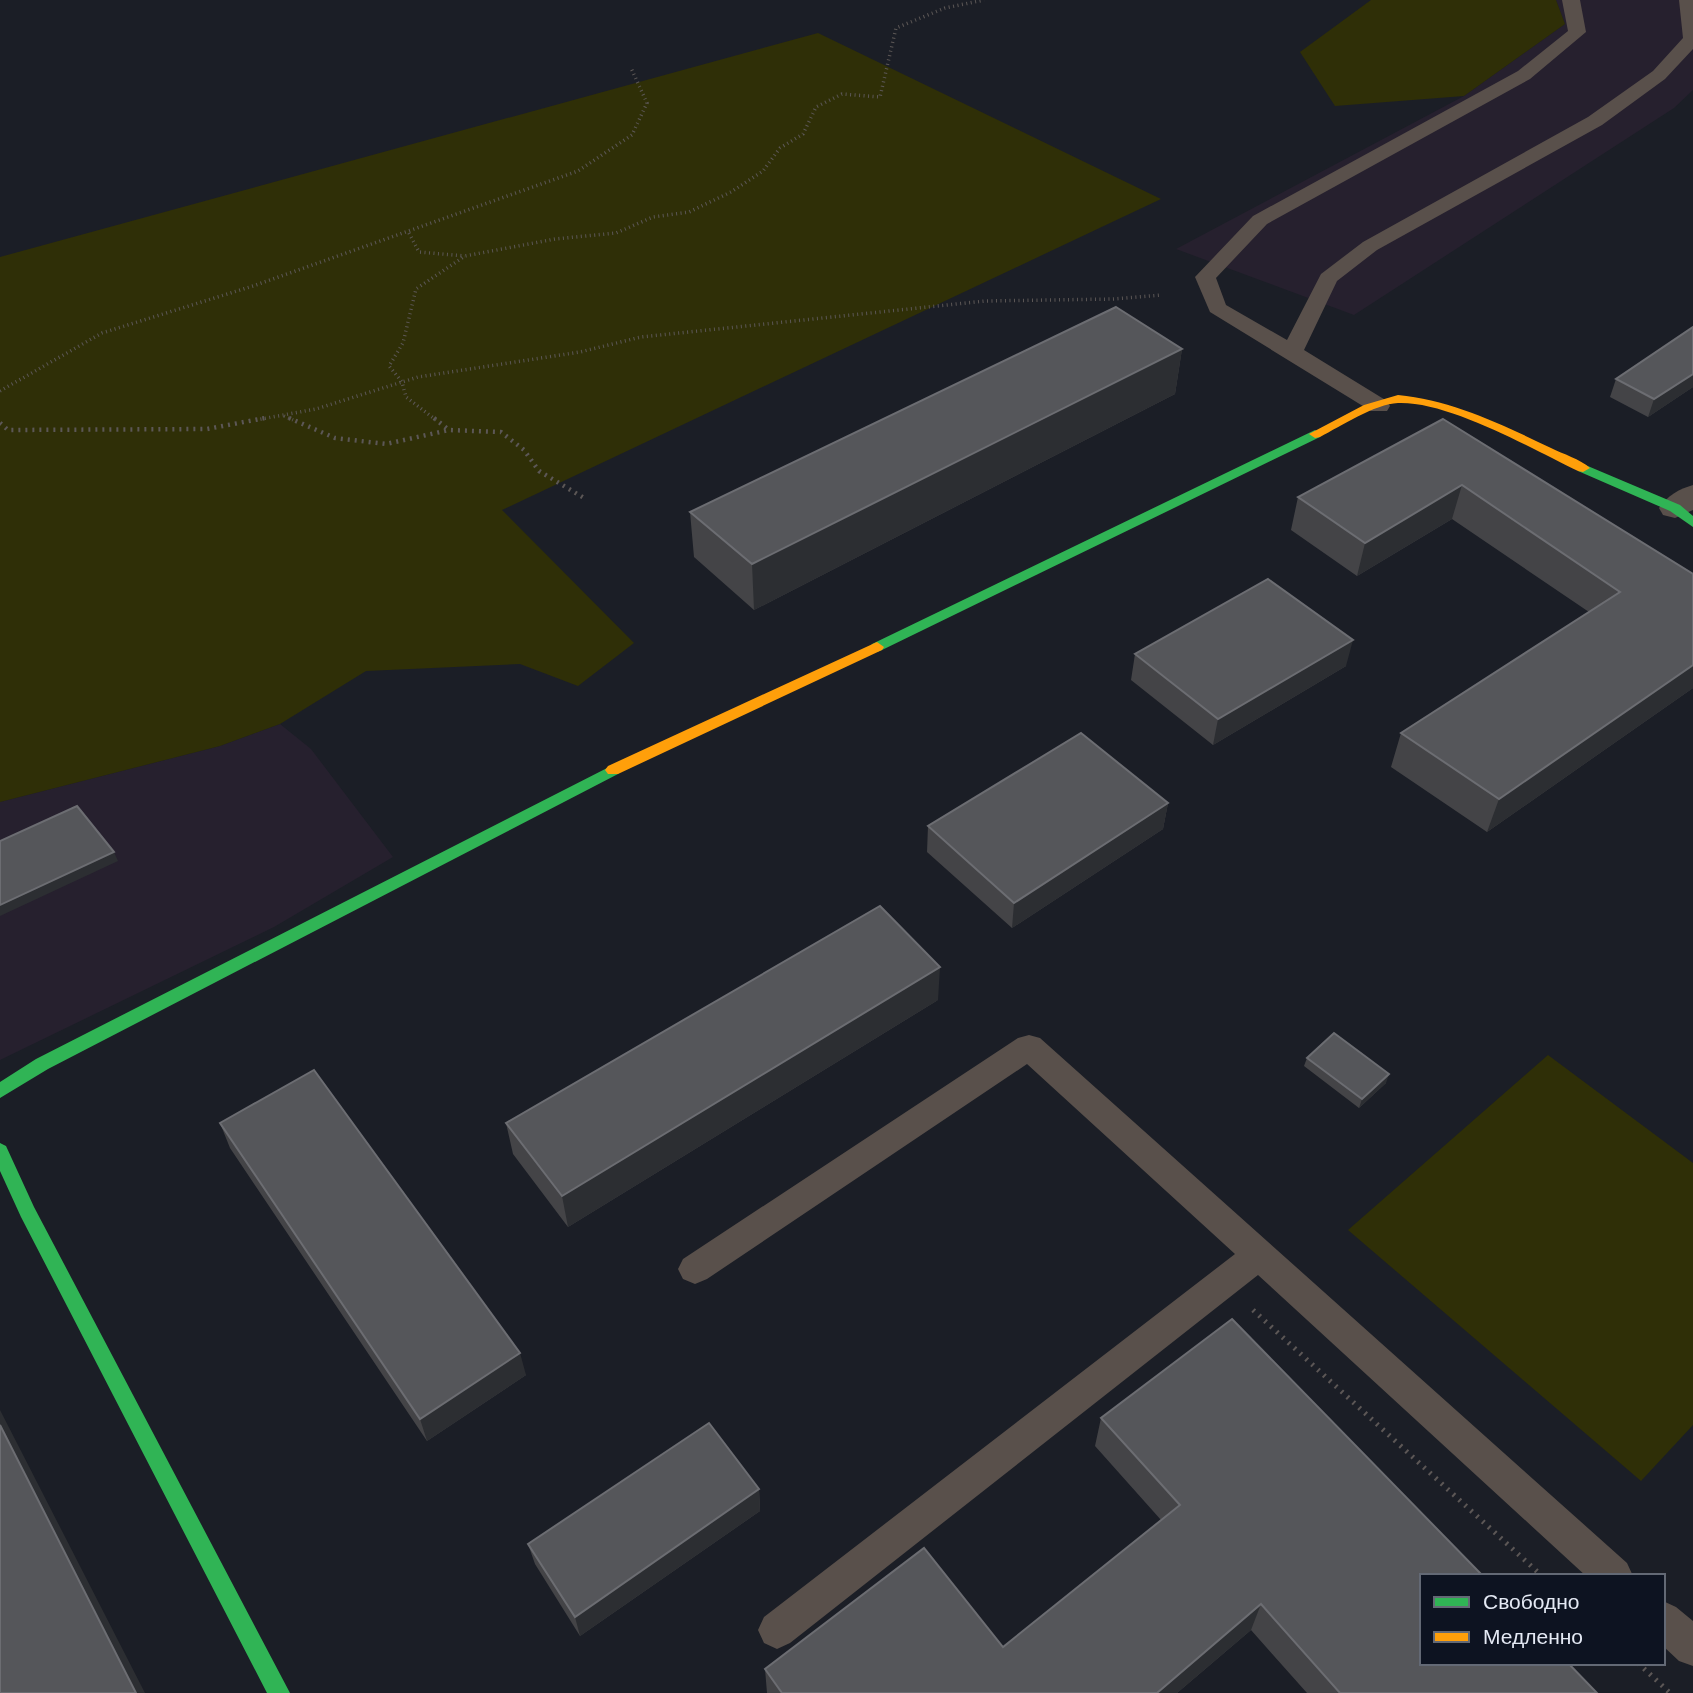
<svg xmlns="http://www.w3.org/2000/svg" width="1693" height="1693" font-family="'DM Sans',sans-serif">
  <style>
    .industrial { fill: #26202e }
    .green { fill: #2f2f07 }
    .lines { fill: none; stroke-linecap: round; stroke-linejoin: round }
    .path-far2 { stroke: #5c5756; stroke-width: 3.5; stroke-dasharray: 1 3.5; stroke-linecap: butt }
    .path-far1 { stroke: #5c5756; stroke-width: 4.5; stroke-dasharray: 2 5; stroke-linecap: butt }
    .path { stroke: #5c5756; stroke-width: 5; stroke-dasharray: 2 6; stroke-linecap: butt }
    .lane { fill: #59504b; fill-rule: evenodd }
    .street { fill: #59504b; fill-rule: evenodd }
    .fast { fill: #30b455; fill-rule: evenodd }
    .slow { fill: #ff9f0a; fill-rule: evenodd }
    .wall { fill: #444447 }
    .shaded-wall { fill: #2c2e32 }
    .building { fill: #55565a; stroke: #6c6d72; stroke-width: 2 }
  </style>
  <rect width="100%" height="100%" fill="#1b1e26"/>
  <!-- industrial -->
  <path class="industrial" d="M1556,0H1693V90L1674,108L1354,315L1176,249L1464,96L1565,24Z
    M280,724L311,749L393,857L274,927L0,1060V802L220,746Z"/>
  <!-- green -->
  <path class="green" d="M1371,0H1556L1565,24L1464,96L1335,106L1300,52Z
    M818,33L1161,199L502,510L634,643L578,686L520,664L366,671L280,724L220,746L0,802V257Z
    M1548,1055L1693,1163V1425L1641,1481L1348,1230Z"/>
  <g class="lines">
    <!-- path-far2 -->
    <path class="path-far2" d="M409,233L419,252L465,256
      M0,391L102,333L253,286L578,171L632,135L647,103L631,68
      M284,416L293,420
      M256,420L316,409L418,377L580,352L641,337L985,301L1113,299L1162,295
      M436,420L406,397L402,382L389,366L403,343L416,289L465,256L555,239L616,233L653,217L689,212L731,192L763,171L780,148L803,134L816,107L842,94L880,97L896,28L945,8L984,0"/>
    <!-- path-far1 -->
    <path class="path-far1" d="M289,418L335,438L386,444L449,430L501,432L524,450L539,471L584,498
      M434,418L449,430
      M0,423L8,430L207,429L265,418"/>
    <!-- path -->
    <path class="path" d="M1253,1310L1542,1576
      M1638,1663L1670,1693"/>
    <!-- lane -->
    <path class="lane" d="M1562,0H1580L1586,32L1530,79L1267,224L1216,278L1226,305L1287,340L1321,274L1363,242L1588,117L1653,71L1683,38L1679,0H1693V49L1665,79L1602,125L1377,250L1337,281L1304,350L1387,401L1390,406L1387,411H1371L1210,312L1195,277L1253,216L1518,71L1568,31Z
      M1029,1035L1040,1038L1627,1563L1633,1576H1586L1258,1275L790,1643L777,1649L764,1643L758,1630L764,1617L1235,1254L1027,1064L707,1279L695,1284L683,1279L678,1269L683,1259L1018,1038Z
      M1663,1601L1676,1607L1693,1621V1666L1679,1661L1663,1646Z"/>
    <!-- street -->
    <path class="street" d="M1693,485V510L1675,518L1663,515L1659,508C1667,496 1679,489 1693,485Z"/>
    <!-- fast -->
    <path class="fast" d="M1315,430L1321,434L1320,437L882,650L877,652L870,647L872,644Z
      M1583,464L1680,505L1693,516V527L1670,511L1578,471V465Z
      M613,765L621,770L618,774L48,1069L0,1098V1082L36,1059Z
      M0,1143L6,1146L34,1207L290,1693H267L21,1217L0,1171Z"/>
    <!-- slow -->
    <path class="slow" d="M1398,395C1452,400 1503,425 1551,448C1563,454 1580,459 1590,468L1583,472L1578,471C1532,449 1449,401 1398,403C1375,404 1341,426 1320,437L1315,438L1309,434L1364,405Z
      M877,642L884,647L882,650L618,774H608L605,770L608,766Z"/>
  </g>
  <!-- wall -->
  <path class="wall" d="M1693,327V387L1648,417L1610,397L1616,379Z
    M1182,349L1175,394L754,610L694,557L690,512Z
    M1443,419L1693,574V688L1487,832L1391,767L1401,733L1589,612L1452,519L1357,576L1291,530L1298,497Z
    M1135,654L1346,666L1213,745L1131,680Z
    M1168,803L1163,829L1012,928L927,852L928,826Z
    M938,1000L568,1227L513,1154L506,1123Z
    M1307,1058L1386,1083L1359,1108L1304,1066Z
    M220,1123L526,1375L427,1441L230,1148Z
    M1101,1418L1597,1693H1307L1251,1630L1177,1693H767L765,1669L1003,1647L1161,1520L1095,1446Z
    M759,1489L760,1511L580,1636L535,1564L528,1544Z"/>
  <!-- shaded-wall -->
  <path class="shaded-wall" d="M1182,349L1175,394L754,610L752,564Z
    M1693,374V387L1648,417L1654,399Z
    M1462,485L1452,519L1357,576L1365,543Z
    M1353,640L1346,666L1213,745L1218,719Z
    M1693,665V688L1487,832L1499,799Z
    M1168,803L1163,829L1012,928L1014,903Z
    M114,852L118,861L0,916V905Z
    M940,967L938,1000L568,1227L562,1196Z
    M1389,1074L1386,1083L1359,1108L1362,1099Z
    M520,1353L526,1375L427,1441L420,1419Z
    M0,1410L145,1693H136L0,1425Z
    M759,1489L760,1511L580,1636L575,1617Z
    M1261,1604L1251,1630L1177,1693H1157Z"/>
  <!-- building -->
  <path class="building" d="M1116,307L1182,349L752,564L690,512Z
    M1693,327V374L1654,399L1616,379Z
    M1443,419L1693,574V665L1499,799L1401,733L1620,592L1462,485L1365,543L1298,497Z
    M1268,579L1353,640L1218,719L1135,654Z
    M1081,733L1168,803L1014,903L928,826Z
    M77,806L114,852L0,905V841Z
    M880,906L940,967L562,1196L506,1123Z
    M1334,1033L1389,1074L1362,1099L1307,1058Z
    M314,1070L520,1353L420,1419L220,1123Z
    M1232,1319L1483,1576H1422V1663H1568L1597,1693H1340L1261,1604L1157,1693H782L765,1669L924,1548L1003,1647L1180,1505L1101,1418Z
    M709,1423L759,1489L575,1617L528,1544Z
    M0,1425L136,1693H0Z"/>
  <!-- legend -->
  <rect x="1420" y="1574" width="245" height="91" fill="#0d1321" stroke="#636975" stroke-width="2"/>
  <rect x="1434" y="1597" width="35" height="10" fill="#30b455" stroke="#636975" stroke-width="2"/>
  <text x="1483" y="1609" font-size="21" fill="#e4e9f4">Свободно</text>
  <rect x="1434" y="1632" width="35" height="10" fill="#ff9f0a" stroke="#636975" stroke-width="2"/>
  <text x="1483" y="1644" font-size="21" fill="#e4e9f4">Медленно</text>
</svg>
